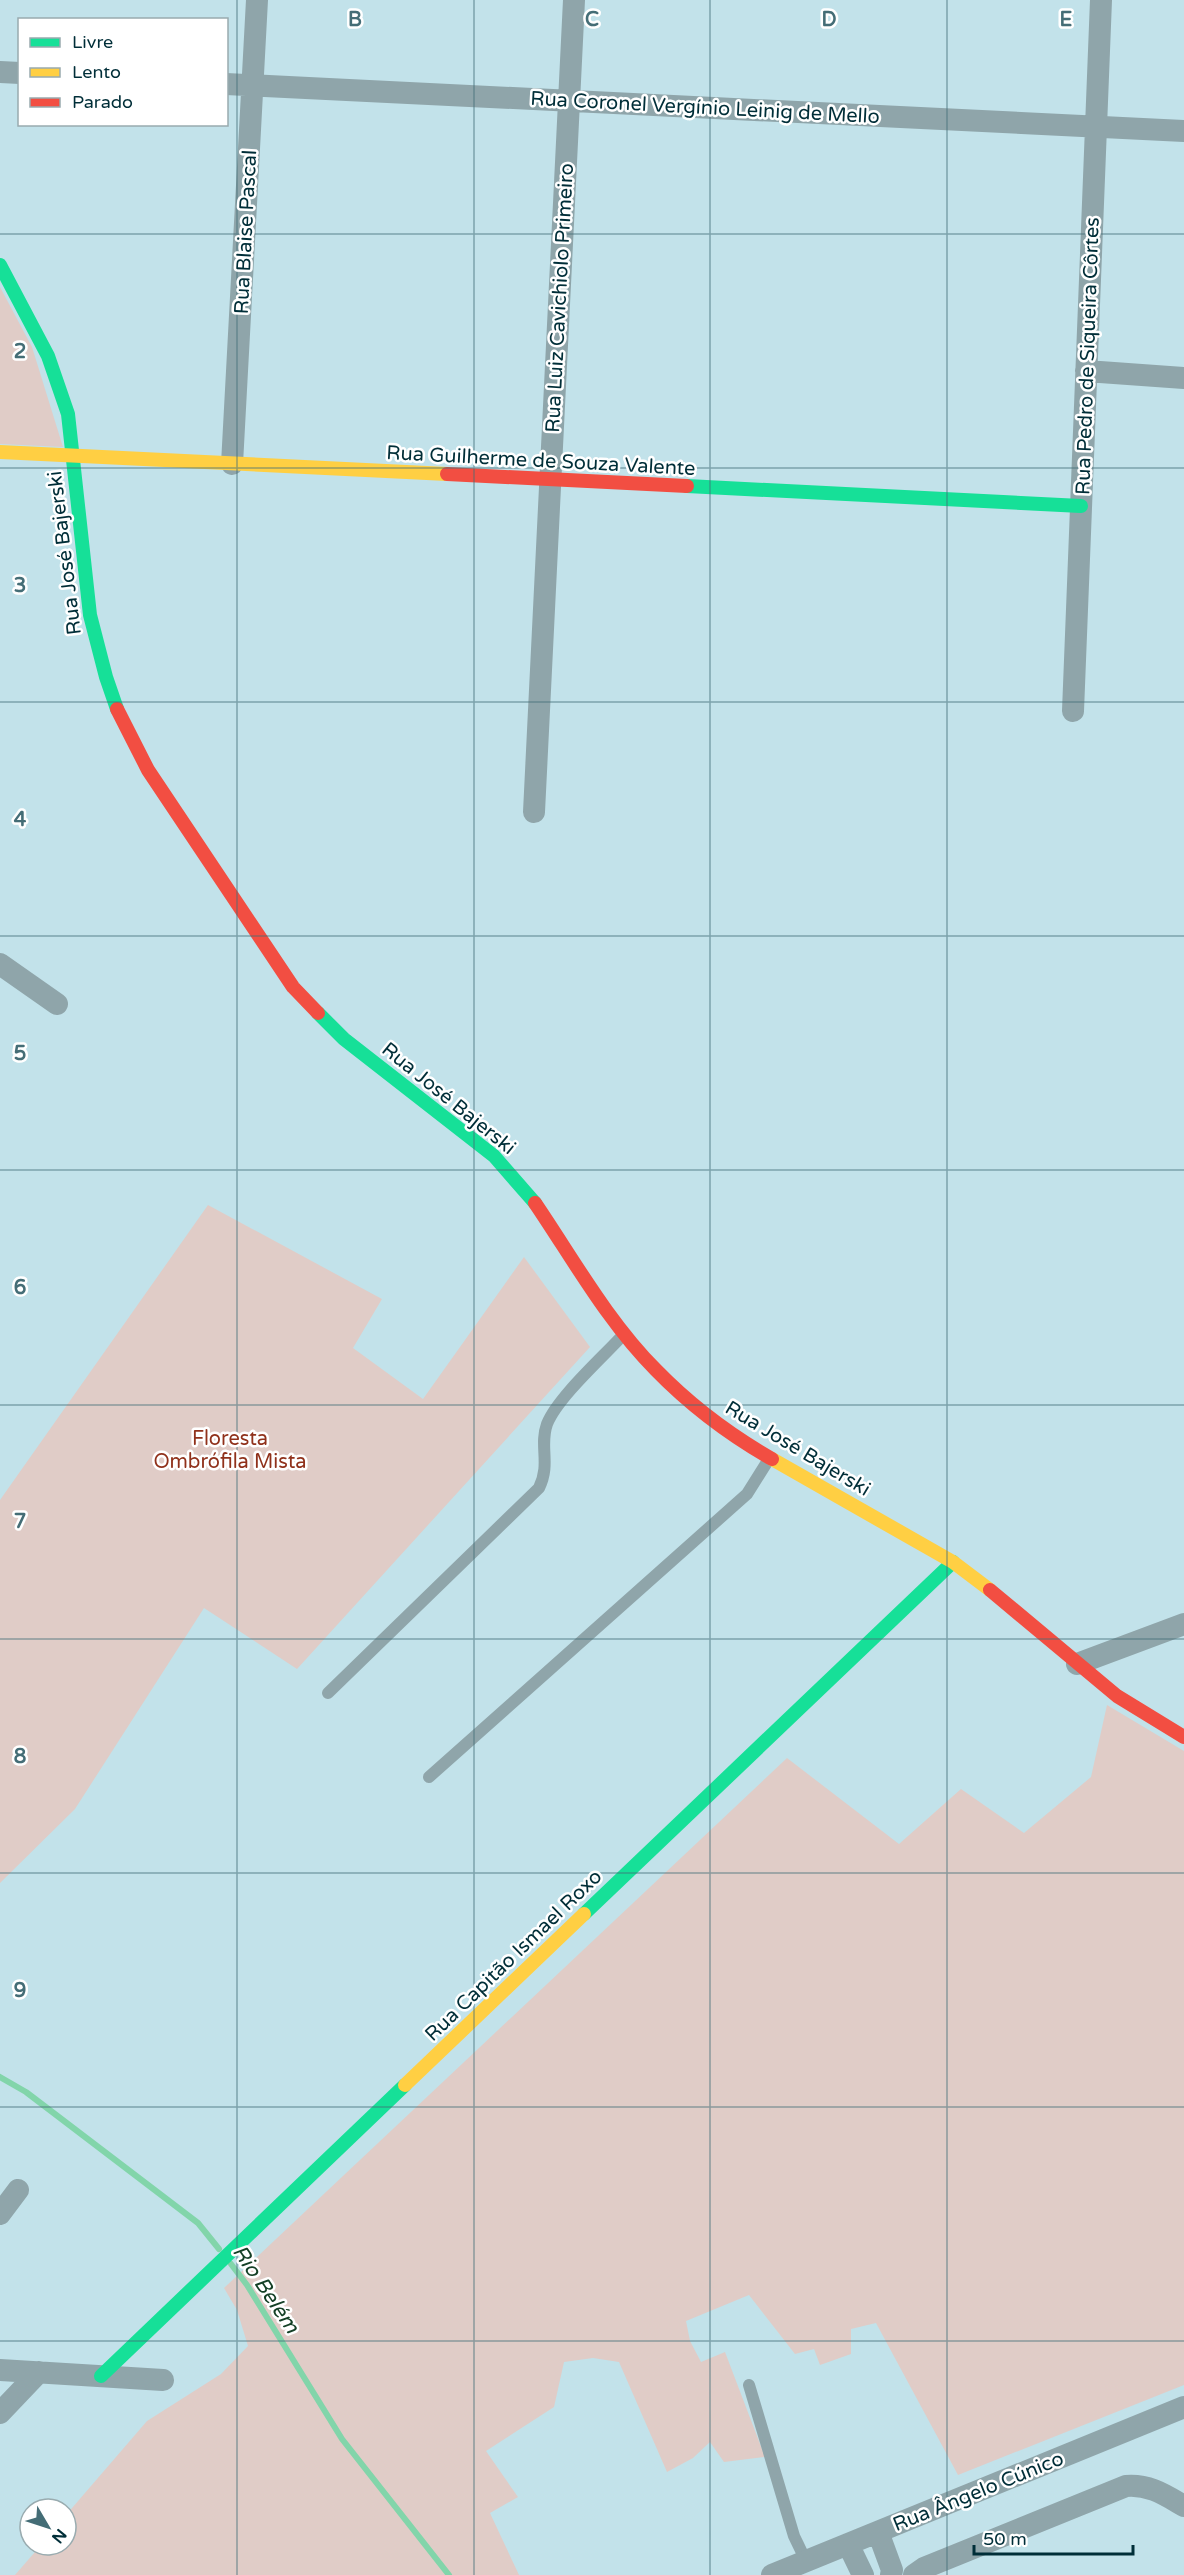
<svg xmlns="http://www.w3.org/2000/svg" width="1184" height="2575" font-family="'Varela Round',sans-serif">
  <style>
    .green { fill: #e0ccc7 }
    .lines { fill: none; stroke-linecap: round; stroke-linejoin: round }
    .stream { stroke: #82d5aa; stroke-width: 6 }
    .lane { stroke: #8fa5aa; stroke-width: 12 }
    .street { stroke: #8fa5aa; stroke-width: 22 }
    .fast { stroke: #16e098; stroke-width: 14 }
    .slow { stroke: #ffcf43; stroke-width: 14 }
    .jam { stroke: #f24e42; stroke-width: 14 }
    .grid { fill: none; stroke: #446d76; stroke-width: 1.5; stroke-opacity: 0.55 }
    .labels { text-anchor: middle; stroke-width: 5; stroke-linejoin: round; paint-order: stroke }
    .street-label { font-size: 20px; fill: #002e38; stroke: #fff }
    .park-label { font-size: 20px; fill: #90311b; stroke: #fff }
    .water-label { font-size: 21px; font-style: italic; fill: #144026; stroke: #fff }
    .grid-label { font-size: 20px; text-anchor: middle; font-weight: bold; fill: #446d76; stroke: #fff; stroke-width: 5; stroke-linejoin: round; paint-order: stroke }
  </style>
  <rect width="100%" height="100%" fill="#c2e2ea"/>
  <!-- green -->
  <path class="green" d="M0,287L32,347L63,447L0,444Z
    M208,1205L382,1299L353,1348L423,1399L524,1257L590,1347L297,1669L204,1608L75,1809L0,1883V1500Z
    M1107,1705L1184,1751V2385L958,2475L876,2323L851,2329V2354L820,2365L814,2349L795,2354L749,2295L686,2321L690,2341L701,2362L725,2352L765,2457L724,2462L710,2442L693,2458L667,2472L619,2362L593,2358L564,2362L554,2407L486,2451L518,2497L490,2513L519,2575H15L41,2545H66V2515L147,2421L221,2374L248,2346L237,2310L224,2288L787,1758L899,1844L961,1789L1024,1833L1091,1777Z"/>
  <g class="lines">
    <!-- stream -->
    <path class="stream" d="M0,2077L26,2092L198,2223L219,2249
      M231,2264L247,2285L342,2439L449,2575"/>
    <!-- lane -->
    <path class="lane" d="M328,1693L539,1488C551,1464 539,1446 547,1424C558,1397 602,1358 623,1335
      M429,1777L747,1494L769,1459
      M749,2385L794,2536L806,2561"/>
    <!-- street -->
    <path class="street" d="M0,72L20,73
      M226,84L1184,131
      M1086,371L1184,378
      M232,464L257,0
      M1073,711L1101,0
      M534,812L574,0
      M0,964L57,1004
      M1077,1664L1184,1624
      M0,2214L18,2190
      M0,2370L163,2380
      M0,2413L39,2372
      M878,2532L892,2570L891,2575
      M848,2544L863,2575
      M772,2575L1184,2407
      M914,2575L924,2568L1126,2486C1149,2484 1165,2495 1184,2506"/>
    <!-- fast -->
    <path class="fast" d="M0,265L48,356L68,414L90,615L106,677L117,709
      M687,486L1081,506
      M318,1013L344,1039L494,1156L535,1203
      M584,1914L953,1562
      M101,2376L405,2085"/>
    <!-- slow -->
    <path class="slow" d="M0,452L447,474
      M772,1459L953,1562L990,1590
      M405,2085L584,1914"/>
    <!-- jam -->
    <path class="jam" d="M447,474L687,486
      M117,709L148,770L293,987L318,1013
      M535,1203C573,1259 608,1322 656,1370C690,1405 730,1435 772,1459
      M990,1590L1117,1696L1184,1737"/>
  </g>
  <!-- grid -->
  <path class="grid" d="M237,0V2575M474,0V2575M710,0V2575M947,0V2575M0,234H1184M0,468H1184M0,702H1184M0,936H1184M0,1170H1184M0,1405H1184M0,1639H1184M0,1873H1184M0,2107H1184M0,2341H1184"/>
  <g class="labels">
    <!-- street labels -->
    <g class="street-label">
      <text transform="translate(705 107) rotate(3)" y="7">Rua Coronel Vergínio Leinig de Mello</text>
      <text transform="translate(245 232) rotate(-87)" y="7">Rua Blaise Pascal</text>
      <text transform="translate(559 298) rotate(-87)" y="7">Rua Luiz Cavichiolo Primeiro</text>
      <text transform="translate(1087 356) rotate(-88)" y="7">Rua Pedro de Siqueira Côrtes</text>
      <text transform="translate(541 460) rotate(3)" y="7">Rua Guilherme de Souza Valente</text>
      <text transform="translate(64 553) rotate(-97)" y="7">Rua José Bajerski</text>
      <text transform="translate(449 1098) rotate(39)" y="7">Rua José Bajerski</text>
      <text transform="translate(798 1448) rotate(31)" y="7">Rua José Bajerski</text>
      <text transform="translate(513 1955) rotate(-44)" y="7">Rua Capitão Ismael Roxo</text>
      <text transform="translate(978 2491) rotate(-22)" y="7">Rua Ângelo Cúnico</text>
    </g>
    <!-- park labels -->
    <g class="park-label">
      <text x="230" y="1445">Floresta<tspan x="230" dy="23">Ombrófila Mista</tspan></text>
    </g>
    <!-- water labels -->
    <g class="water-label">
      <text transform="translate(266 2289) rotate(56)" y="7">Rio Belém</text>
    </g>
  </g>
  <g class="grid-label">
    <text x="355" y="26">B</text>
    <text x="592" y="26">C</text>
    <text x="829" y="26">D</text>
    <text x="1066" y="26">E</text>
    <text x="20" y="358">2</text>
    <text x="20" y="592">3</text>
    <text x="20" y="826">4</text>
    <text x="20" y="1060">5</text>
    <text x="20" y="1294">6</text>
    <text x="20" y="1528">7</text>
    <text x="20" y="1763">8</text>
    <text x="20" y="1997">9</text>
  </g>
  <!-- legend -->
  <rect x="18" y="18" width="210" height="108" fill="#ffffff" stroke="#99abaf" stroke-width="1.5"/>
  <rect x="30" y="38" width="30" height="9" fill="#16e098" stroke="#99abaf" stroke-width="1.5"/>
  <text x="72" y="48" font-size="18" fill="#002e38">Livre</text>
  <rect x="30" y="68" width="30" height="9" fill="#ffcf43" stroke="#99abaf" stroke-width="1.5"/>
  <text x="72" y="78" font-size="18" fill="#002e38">Lento</text>
  <rect x="30" y="98" width="30" height="9" fill="#f24e42" stroke="#99abaf" stroke-width="1.5"/>
  <text x="72" y="108" font-size="18" fill="#002e38">Parado</text>
  <!-- north arrow -->
  <g transform="translate(48 2527) rotate(129)"><circle r="28" fill="#ffffff" stroke="#99abaf" stroke-width="1.5"/>
  <path d="M0-4.5L10 22L0 15L-10 22Z" fill="#446d76"/>
  <text y="-9" font-size="16" font-weight="bold" text-anchor="middle" fill="#002e38">N</text>
  </g>
  <!-- scale -->
  <path d="M974 2545v9h159v-9" fill="none" stroke="#002e38" stroke-width="3"/>
  <text x="983" y="2545" font-size="18" fill="#002e38" stroke="#ffffff" stroke-width="4.5" paint-order="stroke">50 m</text>
</svg>
